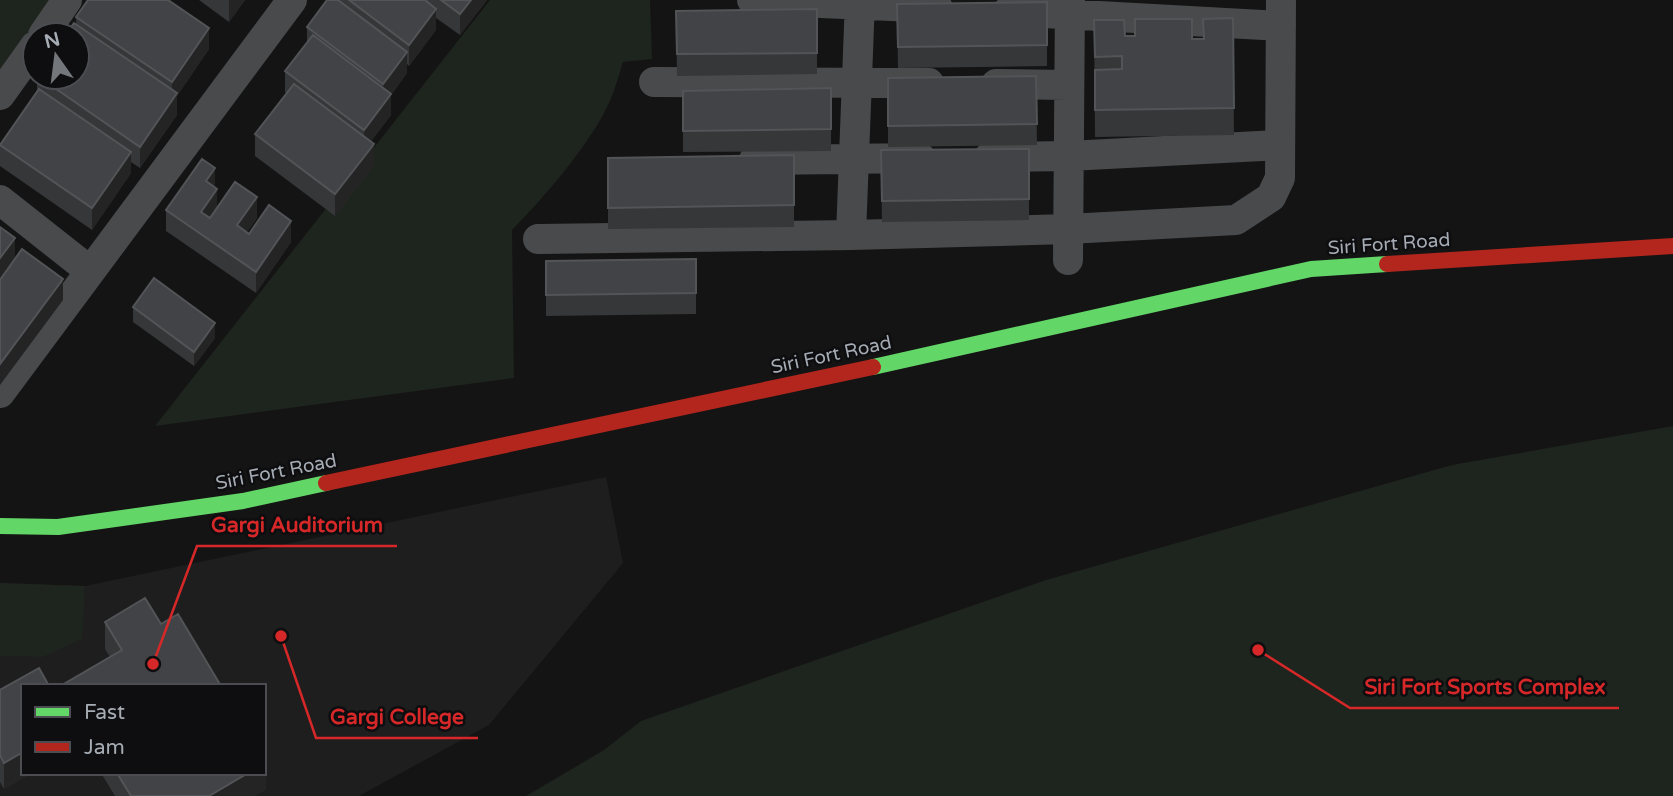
<svg xmlns="http://www.w3.org/2000/svg" width="1673" height="796" font-family="'Varela Round',sans-serif">
  <style>
    .built { fill: #1e1e1f; fill-rule: evenodd }
    .green { fill: #1e241e }
    .lines { fill: none; stroke-linecap: round; stroke-linejoin: round }
    .street { stroke: #484a4c; stroke-width: 30 }
    .fast { stroke: #63d668; stroke-width: 16 }
    .jam { stroke: #b3261e; stroke-width: 16 }
    .wall { fill: #363738 }
    .shaded-wall { fill: #242424 }
    .building { fill: #424346; stroke: #525457; stroke-width: 2 }
    .labels { text-anchor: middle; stroke-width: 5; stroke-linejoin: round; paint-order: stroke }
    .street-label { font-size: 19px; fill: #a6acb4; stroke: #0e0e10 }
    .leader { fill: none; stroke: #d62828; stroke-width: 2.5 }
    .callout-dot { fill: #d62828; stroke: #0e0e10; stroke-width: 2.5 }
    .callout-label { font-size: 21px; text-anchor: middle; font-weight: bold; fill: #d62828; stroke: #0e0e10; stroke-width: 5; stroke-linejoin: round; paint-order: stroke }
  </style>
  <rect width="100%" height="100%" fill="#141414"/>
  <!-- built -->
  <path class="built" d="M606,477L623,563L489,725L359,796H0V583L85,586ZM23,686H264V773H23Z"/>
  <!-- green -->
  <path class="green" d="M0,0H51L0,71Z
    M490,0H650L652,59L623,62C619,75 615,90 609,103C591,143 543,199 512,230L514,378L155,426Z
    M1673,426V796H526L604,750L641,721L1046,580L1452,465Z
    M0,583L85,586L82,639L43,657L0,656Z"/>
  <g class="lines">
    <!-- street -->
    <path class="street" d="M752,0L938,8
      M1008,11L1281,26
      M43,35L67,0
      M654,82L929,83
      M996,84L1069,85
      M0,95L35,46
      M989,157L1069,156L1279,145
      M754,160L921,158
      M0,200L90,271
      M851,235L860,0
      M538,239L851,235L1068,229L1236,220L1271,197L1280,178L1281,0
      M1068,260L1070,0
      M0,393L292,0"/>
    <!-- fast -->
    <path class="fast" d="M873,367L1311,269L1387,264
      M0,526L58,527L243,501L326,483"/>
    <!-- jam -->
    <path class="jam" d="M1387,264L1673,246
      M326,483L873,367"/>
  </g>
  <!-- wall -->
  <path class="wall" d="M199,0H245L229,22Z
    M327,0H487L460,35L436,18V30L409,66L407,64V73L391,95V115L371,141L374,165L335,216L255,156V134L286,93L285,92V71L307,43V27Z
    M1047,2V66L898,68L897,4Z
    M817,9V74L677,76L676,11Z
    M76,17L209,49L177,96V115L140,168L131,162V173L92,230L0,166V144L37,91V77H77Z
    M1233,18L1234,135L1095,137L1094,20L1125,36L1203,39Z
    M1036,76L1037,145L888,147V78Z
    M831,88V151L683,152V91Z
    M881,150L1029,199V220L882,222Z
    M794,155V227L608,229V158Z
    M215,187L217,207L257,218L247,232L249,234L291,242L256,293L166,231V210Z
    M546,261L696,293V314L546,316Z
    M133,307L215,338L194,366L133,322Z
    M105,622L161,624L221,686H64V684L110,657L105,649Z
    M0,690L23,773H32L4,789L0,782Z
    M101,773H264L266,789L254,796H115Z"/>
  <!-- shaded-wall -->
  <path class="shaded-wall" d="M229,0H245L229,22Z
    M471,0H487L460,35V14Z
    M436,9V30L409,66V45Z
    M209,28V49L177,96V115L140,168V147L172,101V82Z
    M407,52V73L391,95V115L364,151V130L383,104V84Z
    M374,144V165L335,216V194Z
    M131,152V173L92,230V208Z
    M215,168V189L206,181Z
    M217,189V210L201,233V212Z
    M257,197V218L237,246V225Z
    M291,221V242L256,293V272Z
    M15,238V259L0,279V258Z
    M63,279V300L0,385V364Z
    M215,323V338L194,366V352Z
    M23,752V773H32L4,789V763Z
    M266,762V789L254,796H209L248,773H264V763Z"/>
  <!-- building -->
  <path class="building" d="M88,0H168L209,28L172,82L76,17Z
    M327,0H338L407,52L383,84L307,27Z
    M349,0H425L436,9L409,45Z
    M441,0H471L460,14Z
    M1047,2V45L898,47L897,4Z
    M817,9V53L677,54L676,11Z
    M1233,18L1234,108L1095,110V70L1122,69V56L1095,57L1094,20H1124L1125,36H1135V19H1192V39H1204L1203,19Z
    M74,23L177,93L140,147L39,77H77V35H65Z
    M313,35L391,94L364,130L285,71Z
    M1036,76L1037,124L888,126V78Z
    M294,84L374,144L335,194L255,134Z
    M831,88V129L683,131V91Z
    M39,89L131,152L92,208L0,145Z
    M1029,149V199L882,201L881,150Z
    M794,155V205L608,208V158Z
    M202,159L215,168L206,181L217,189L201,212L210,218L235,182L257,197L237,225L249,234L269,205L291,221L256,272L166,210Z
    M0,227L15,238L0,258Z
    M22,249L63,279L0,364V280Z
    M696,259V293L546,295V261Z
    M154,278L215,323L194,352L133,307Z
    M145,598L161,624L178,614L221,686H65L64,684L122,650L105,622Z
    M39,668L49,686H23V752L4,763L0,755V690Z
    M117,773H248L209,796H131Z"/>
  <g class="labels">
    <!-- street labels -->
    <g class="street-label">
      <text transform="translate(1389 243) rotate(-4)" y="7">Siri Fort Road</text>
      <text transform="translate(831 354) rotate(-12)" y="7">Siri Fort Road</text>
      <text transform="translate(276 471) rotate(-11)" y="7">Siri Fort Road</text>
    </g>
  </g>
  <!-- callouts -->
  <path class="leader" d="M153 664L197 546H397M1258 650L1350 708H1619M281 636L316 738H478"/>
  <g class="callout-dot">
    <circle cx="153" cy="664" r="7"/>
    <circle cx="1258" cy="650" r="7"/>
    <circle cx="281" cy="636" r="7"/>
  </g>
  <g class="callout-label">
    <text x="297" y="532">Gargi Auditorium</text>
    <text x="1485" y="694">Siri Fort Sports Complex</text>
    <text x="397" y="724">Gargi College</text>
  </g>
  <!-- legend -->
  <rect x="21" y="684" width="245" height="91" fill="#0e0e10" stroke="#4b4d52" stroke-width="2"/>
  <rect x="35" y="707" width="35" height="10" fill="#63d668" stroke="#4b4d52" stroke-width="2"/>
  <text x="84" y="719" font-size="21" fill="#a6acb4">Fast</text>
  <rect x="35" y="742" width="35" height="10" fill="#b3261e" stroke="#4b4d52" stroke-width="2"/>
  <text x="84" y="754" font-size="21" fill="#a6acb4">Jam</text>
  <!-- north arrow -->
  <g transform="translate(56 56) rotate(346)"><circle r="33" fill="#0e0e10" stroke="#4b4d52" stroke-width="2"/>
  <path d="M0-5L12 26L0 18L-12 26Z" fill="#73777c"/>
  <text y="-10" font-size="19" font-weight="bold" text-anchor="middle" fill="#a6acb4">N</text>
  </g>
</svg>
